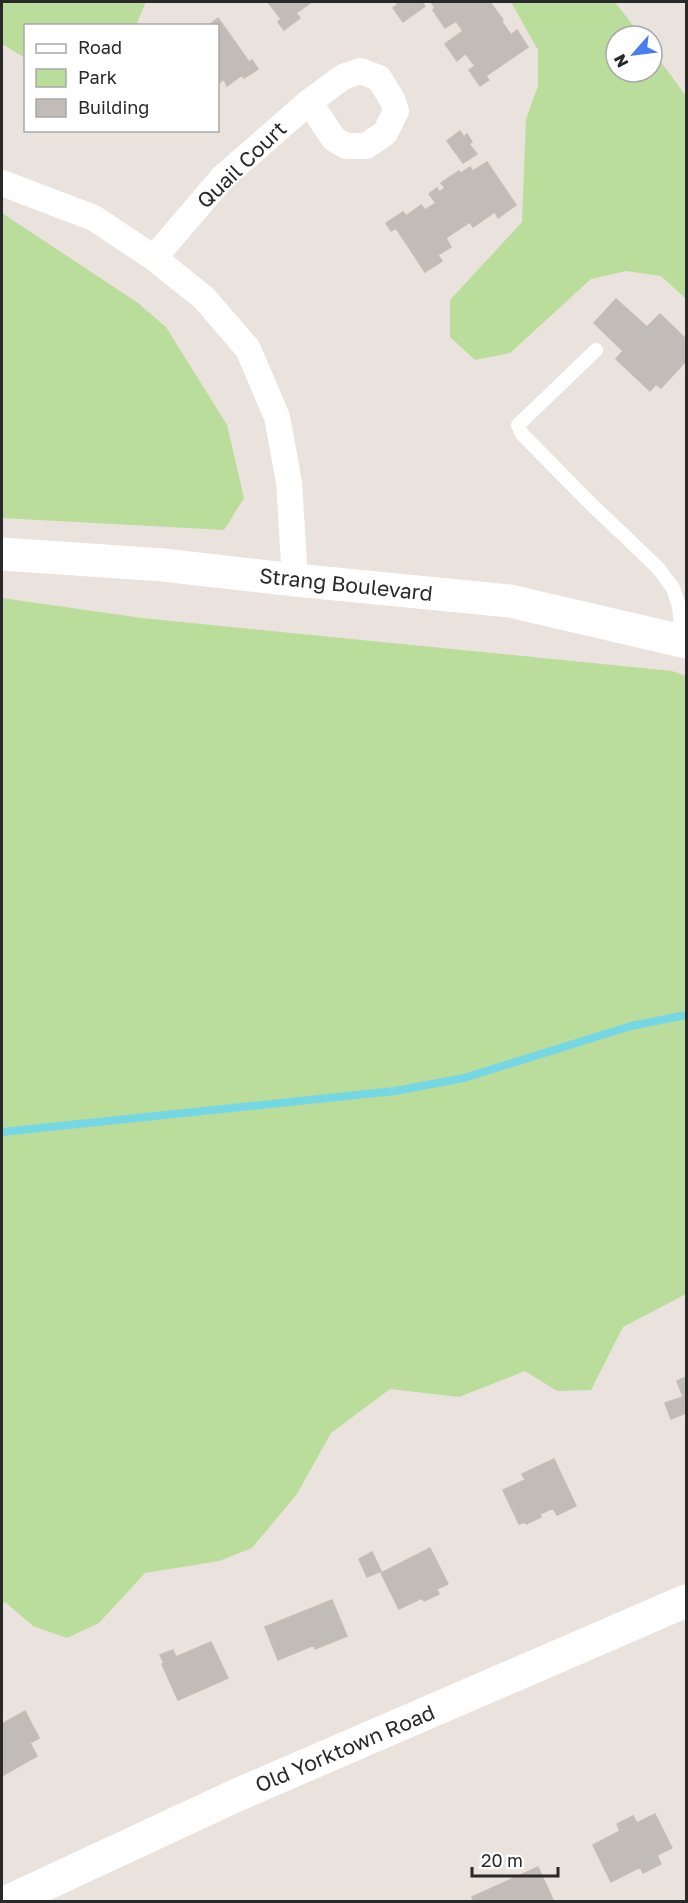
<svg xmlns="http://www.w3.org/2000/svg" width="688" height="1903" font-family="'Golos Text',sans-serif">
  <style>
    .green { fill: #bbdd9c }
    .lines { fill: none; stroke-linecap: round; stroke-linejoin: round }
    .stream { stroke: #76d7e4; stroke-width: 8 }
    .building { fill: #c2bcb8; stroke: #c5bdb5; stroke-width: 1.5 }
    .service { stroke: #fff; stroke-width: 14 }
    .minor { stroke: #fff; stroke-width: 26 }
    .tertiary { stroke: #fff; stroke-width: 33 }
    .secondary { stroke: #fff; stroke-width: 33 }
    .labels { text-anchor: middle; stroke-width: 4.5; stroke-linejoin: round; paint-order: stroke }
    .street-label { font-size: 21px; fill: #292929; stroke: #fff }
  </style>
  <rect width="100%" height="100%" fill="#eae2dc"/>
  <!-- green -->
  <path class="green" d="M2,2H146L136,25L26,26L25,58L2,44Z
    M511,2H615L641,36H616V72H652V50L686,96V299L661,276L626,271L591,279L510,353L475,360L450,337V300L522,222L526,119L538,86V50Z
    M2,213L138,303L166,327L227,425L244,498L224,530L2,518Z
    M2,598L142,618L672,671L686,676V1294L623,1327L591,1390L557,1391L525,1371L459,1397L390,1389L331,1433L297,1494L252,1548L219,1561L145,1573L99,1623L67,1638L33,1626L5,1602L2,1604Z"/>
  <g class="lines">
    <!-- stream -->
    <path class="stream" d="M2,1132L395,1091L464,1078L631,1026L686,1015"/>
  </g>
  <!-- building -->
  <path class="building" d="M268,2H312L296,13L300,18L284,30L278,22L281,19Z
    M396,2H422L425,6L403,22L393,8L398,4Z
    M431,2H490L503,20L457,61L445,44L463,31L456,21L445,28L433,10L435,8Z
    M218,18L249,62L252,60L258,69L244,78L242,75L227,86L224,79L218,84V26H208Z
    M502,22L511,35L517,30L528,47L486,76L489,80L480,86L469,70L475,66L466,54Z
    M460,131L464,137L467,134L472,142L469,144L477,154L463,163L447,141Z
    M487,162L516,205L498,218L495,212L473,227L470,222L446,238L451,247L438,255L442,261L425,272L396,228L391,231L386,223L403,212L406,216L421,205L425,210L436,203L429,194L437,188L439,192L445,188L441,183L459,171L461,173L470,167L473,171Z
    M616,299L647,327L660,314L686,339V361L661,388L656,384L650,391L616,359L623,351L594,323Z
    M686,1377V1413L671,1419L665,1403L683,1397L677,1381Z
    M554,1459L576,1506L557,1515L553,1508L540,1514L541,1517L526,1524L525,1522L519,1524L503,1490L525,1480L522,1474Z
    M430,1548L448,1584L437,1589L439,1594L424,1601L422,1598L399,1609L381,1573Z
    M372,1552L381,1571L367,1577L359,1559Z
    M332,1600L347,1636L315,1649L314,1645L278,1660L265,1627Z
    M211,1642L228,1678L178,1700L162,1664L164,1663L160,1655L173,1650L176,1657Z
    M25,1711L39,1738L30,1743L37,1756L2,1776V1724Z
    M655,1814L672,1848L657,1855L661,1864L643,1873L640,1867L611,1882L593,1845L620,1831L617,1824L633,1816L637,1823Z
    M538,1867L554,1902H474L472,1897Z"/>
  <g class="lines">
    <!-- service -->
    <path class="service" d="M596,350L518,425L522,434L588,501L658,568L673,588L679,606L682,640"/>
    <!-- minor -->
    <path class="minor" d="M360,71L379,78L393,101L396,111L385,133L366,146H346L334,139L309,102L343,77Z
      M2,183L94,218L154,258L204,298L248,349L277,417L289,482L295,580
      M154,258L223,177L309,102"/>
    <!-- tertiary -->
    <path class="tertiary" d="M2,554L163,565L295,580L510,601L686,642"/>
    <!-- secondary -->
    <path class="secondary" d="M7,1902L237,1795L686,1601"/>
  </g>
  <g class="labels">
    <!-- street labels -->
    <g class="street-label">
      <text transform="translate(242 165) rotate(-44)" y="7">Quail Court</text>
      <text transform="translate(346 585) rotate(6)" y="7">Strang Boulevard</text>
      <text transform="translate(345 1749) rotate(-23)" y="7">Old Yorktown Road</text>
    </g>
  </g>
  <!-- border -->
  <rect width="688" height="1903" fill="none" stroke="#292929" stroke-width="6"/>
  <!-- legend -->
  <rect x="24" y="24" width="195" height="108" fill="#ffffff" stroke="#a9a9a9" stroke-width="1.5"/>
  <rect x="36" y="44" width="30" height="9" fill="#ffffff" stroke="#a9a9a9" stroke-width="1.5"/>
  <text x="78" y="54" font-size="18" fill="#292929">Road</text>
  <rect x="36" y="69" width="30" height="18" fill="#bbdd9c" stroke="#a9a9a9" stroke-width="1.5"/>
  <text x="78" y="84" font-size="18" fill="#292929">Park</text>
  <rect x="36" y="99" width="30" height="18" fill="#c2bcb8" stroke="#a9a9a9" stroke-width="1.5"/>
  <text x="78" y="114" font-size="18" fill="#292929">Building</text>
  <!-- north arrow -->
  <g transform="translate(634 54) rotate(242)"><circle r="28" fill="#ffffff" stroke="#a9a9a9" stroke-width="1.5"/>
  <path d="M0-4.5L10 22L0 15L-10 22Z" fill="#487eeb"/>
  <text y="-9" font-size="16" font-weight="bold" text-anchor="middle" fill="#292929">N</text>
  </g>
  <!-- scale -->
  <path d="M472 1867v9h86v-9" fill="none" stroke="#292929" stroke-width="3"/>
  <text x="481" y="1867" font-size="18" fill="#292929" stroke="#ffffff" stroke-width="4.5" paint-order="stroke">20 m</text>
</svg>
